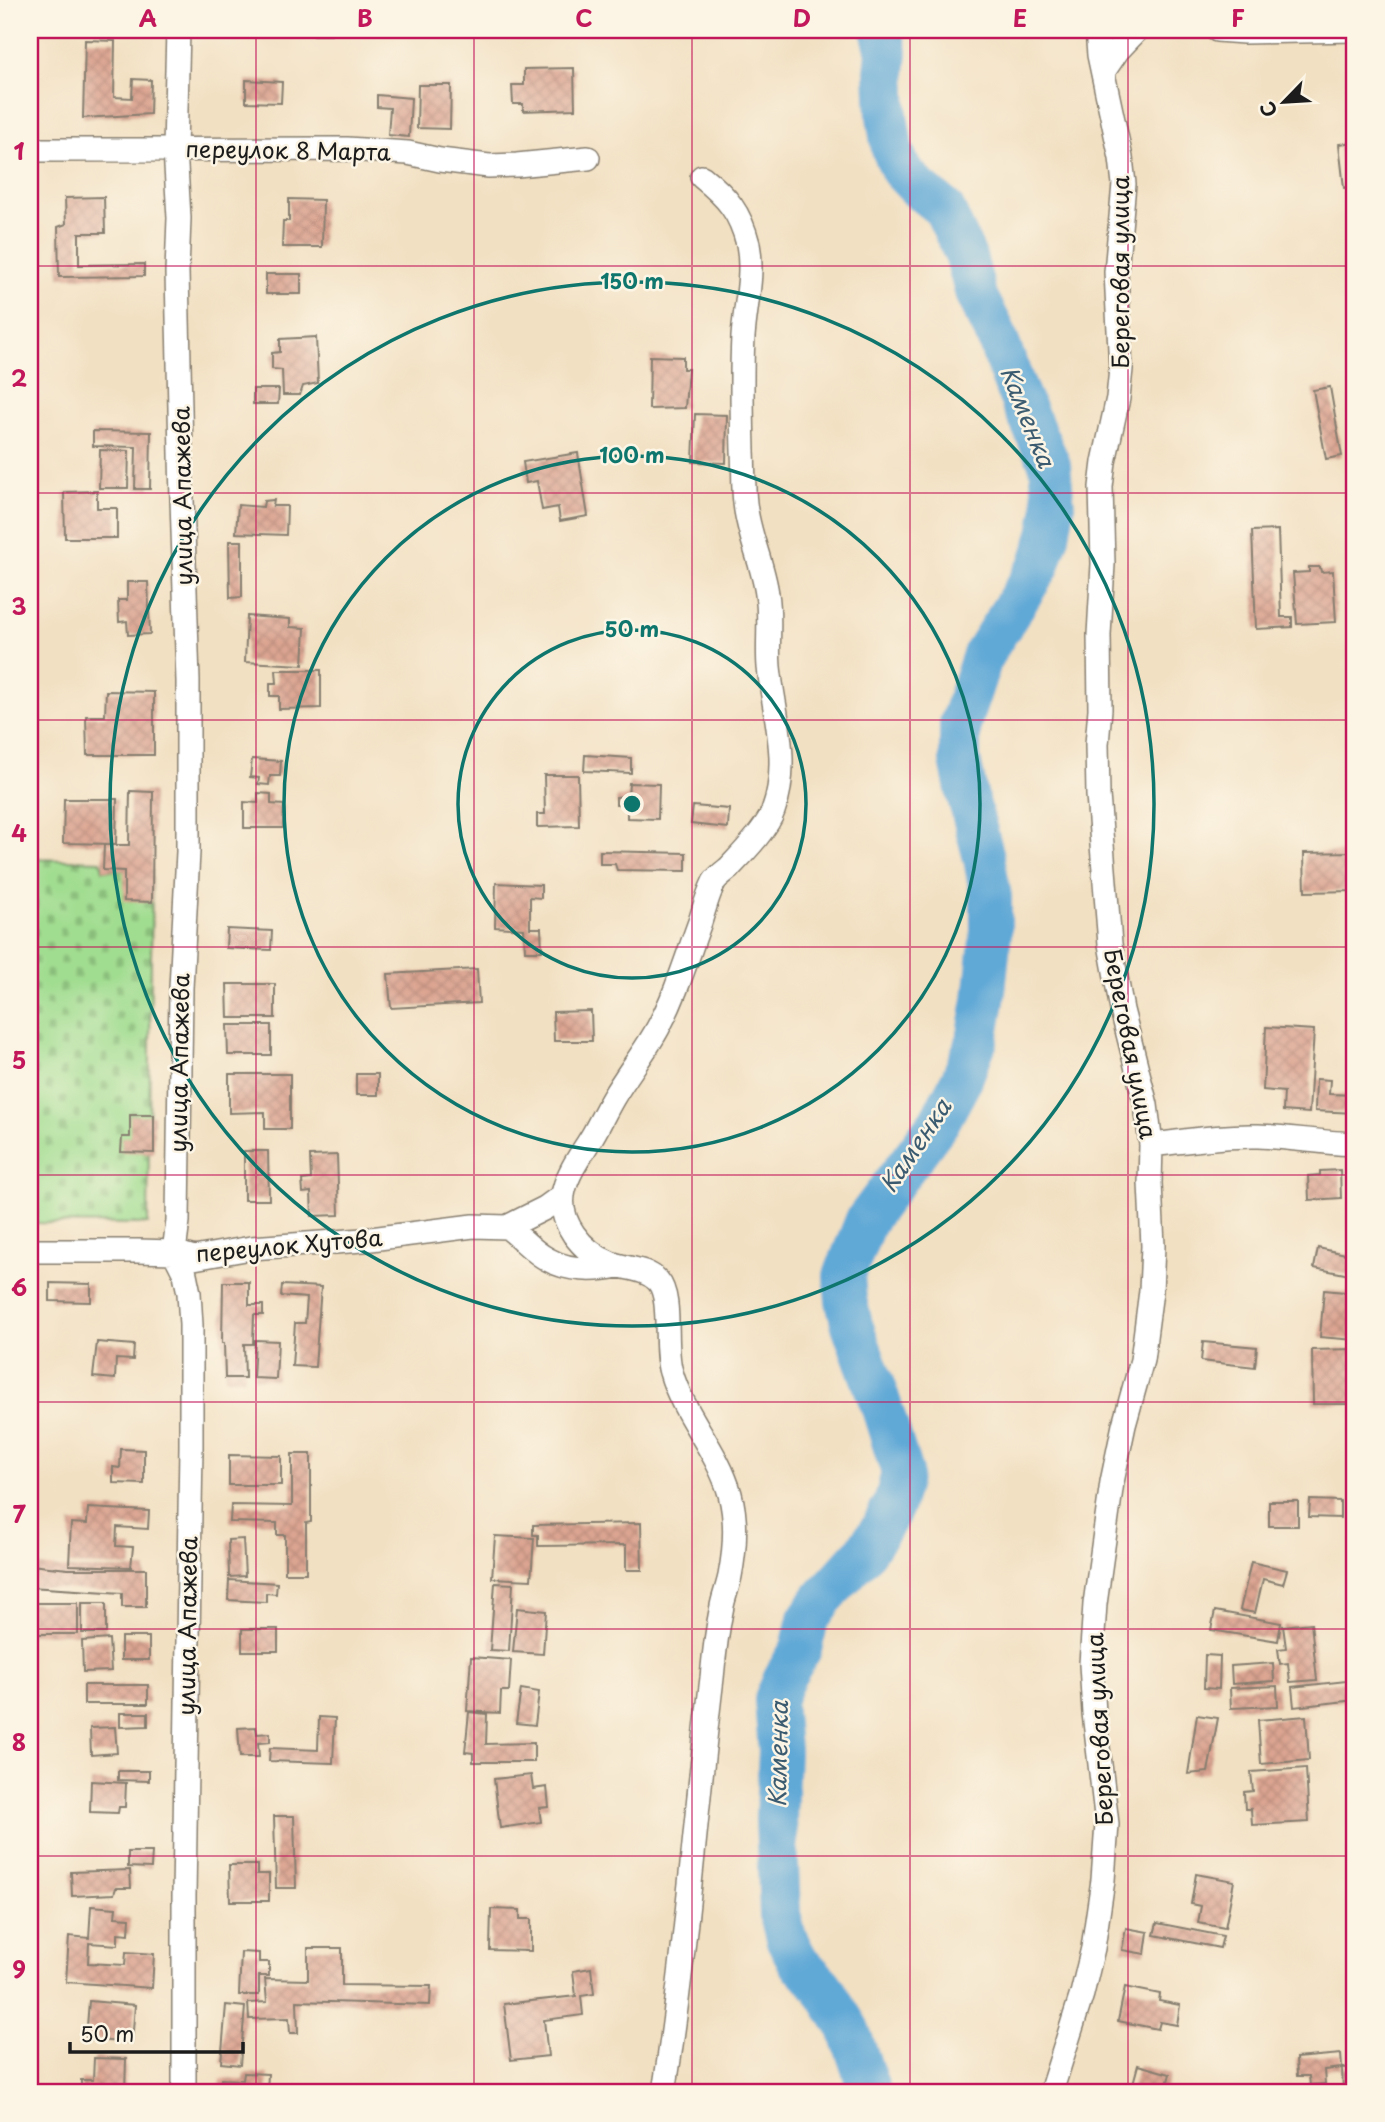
<svg xmlns="http://www.w3.org/2000/svg" width="1385" height="2122" font-family="'Playpen Sans',sans-serif">
  <style>
    .cemetery { fill: url(#cemetery-stones); stroke: #5e7c56; stroke-width: 2 }
    .lines { fill: none; stroke-linecap: round; stroke-linejoin: round }
    .river { stroke: #60a9d7; stroke-width: 42 }
    .building { fill: url(#building-cross-hatch) }
    .minor-casing { stroke: #877e6f; stroke-width: 26 }
    .minor { stroke: #fff; stroke-width: 23 }
    .grid { fill: none; stroke: #c2185b; stroke-width: 2; stroke-opacity: 0.55 }
    .ring { fill: none; stroke: #0f766e; stroke-width: 3.5 }
    .labels { text-anchor: middle; stroke-width: 5; stroke-linejoin: round; paint-order: stroke }
    .street-label { font-size: 23px; fill: #1c1c1c; stroke: #fcf5e5 }
    .water-label { font-size: 24px; font-style: italic; fill: #3b5b70; stroke: #fcf5e5 }
    .centre { fill: #0f766e; stroke: #fcf5e5; stroke-width: 3.5 }
    .ring-label { font-size: 21px; text-anchor: middle; font-weight: bold; fill: #0f766e; stroke: #fcf5e5; stroke-width: 5; stroke-linejoin: round; paint-order: stroke }
    .neatline { fill: none; stroke: #c2185b; stroke-width: 2.5 }
    .grid-label { font-size: 23px; text-anchor: middle; font-weight: bold; fill: #c2185b }
  </style>
  <defs>
    <pattern id="cemetery-stones" width="16" height="16" patternUnits="userSpaceOnUse" patternTransform="scale(1.75)"><rect width="16" height="16" fill="#a1dd91"/><path d="M2 7V4a2 2 0 0 1 4 0v3zM10 15v-3a2 2 0 0 1 4 0v3z" fill="#8abd7c"/></pattern>
    <pattern id="building-cross-hatch" width="8" height="8" patternUnits="userSpaceOnUse" patternTransform="scale(1.75)"><rect width="8" height="8" fill="#dca592"/><path d="M0 0l8 8M0 8l8-8" fill="none" stroke="#bc8d7d"/></pattern>
  </defs>
  <rect width="100%" height="100%" fill="#fcf5e5"/>
  <filter id="ink" filterUnits="userSpaceOnUse"><feTurbulence type="fractalNoise" baseFrequency=".0143" numOctaves="2"/><feDisplacementMap in="SourceGraphic" scale="14" xChannelSelector="R" yChannelSelector="G"/><feConvolveMatrix kernelMatrix="1 2 1 2 8 2 1 2 1" color-interpolation-filters="sRGB"/></filter>
  <filter id="wash" filterUnits="userSpaceOnUse"><feTurbulence type="fractalNoise" baseFrequency=".00686" numOctaves="4" result="noise"/><feDisplacementMap in="SourceGraphic" scale="28" xChannelSelector="R" yChannelSelector="G"/><feGaussianBlur stdDeviation="1.57" result="paint"/><feColorMatrix in="noise" values="0 0 0 0 0 0 0 0 0 0 0 0 0 0 0 0 0 1.4 0 .05"/><feComposite in="paint" operator="in"/></filter>
  <g filter="url(#wash)">
    <rect width="100%" height="100%" fill="#f2e0c2"/>
    <!-- cemetery -->
    <path class="cemetery" d="M30,859L101,861L103,870L152,871L148,1224L30,1223Z"/>
    <g class="lines">
      <!-- river -->
      <path class="river" d="M870,2092L849,2030L822,1986L798,1961L786,1938L780,1914L776,1819L779,1751L775,1700L785,1676L801,1649L808,1619L823,1598L863,1554L882,1527L894,1504L902,1473L881,1405L852,1325L846,1300L844,1276L866,1220L939,1122L961,1081L977,1040L984,1000L991,932V897L984,858L967,794L960,760V724L983,655L1039,566L1049,535L1054,507L1050,465L1016,389L994,330L976,295L966,257L944,209L919,189L901,170L892,149L887,116L885,72L887,52L881,30"/>
    </g>
    <g id="blocks">
      <!-- building -->
      <path class="building" d="M280,30H331V35H280Z
        M85,40L115,41L114,97L132,98L133,79L151,80L150,114L83,118Z
        M574,68L575,109L523,111V104H513L512,85H524V69Z
        M246,80L282,82L281,103L246,102Z
        M418,85H451L450,129L417,128Z
        M377,95L411,98L409,137L388,135L390,108L377,107Z
        M1355,142V187L1344,188L1339,144Z
        M104,197L105,233H79V265L144,264V276L59,277L58,227L66,224L65,198Z
        M289,199L323,200L322,247H282L283,221H289Z
        M266,274H301V294H266Z
        M316,337L318,383L303,386L300,395H283L282,370L272,369V353L280,352V339Z
        M650,356L683,357V369H688L685,408L649,409Z
        M1330,387L1342,456L1326,459L1313,390Z
        M253,389H279L278,404H253Z
        M695,414L727,415L726,463L693,462Z
        M93,431L151,432L150,489H135L136,447L93,446Z
        M100,450L129,451L128,488H99Z
        M578,453L588,516L560,521L558,507L542,510L537,481L526,483L523,462Z
        M97,491V508H117V538H65L64,492Z
        M274,500L273,506H287L286,535L236,533L238,505L263,507L264,501Z
        M1278,530L1281,617H1292V627L1256,629L1252,531Z
        M229,541H242V597L230,598Z
        M1309,567H1320L1321,572L1333,571L1336,622L1297,624L1293,573L1309,572Z
        M127,582H148L150,634L128,635L127,621L119,622L118,600H127Z
        M247,616L290,619V627L305,628L303,665L245,662Z
        M276,670H321V708L279,709V696H270V683H277Z
        M106,691L154,692V755H87L86,716H105Z
        M585,755L631,758V773L584,771Z
        M252,759L281,761L280,776H270L269,785L258,784L259,778L250,777Z
        M544,775H578L579,826L537,827V814H545Z
        M629,783L659,784L658,819L627,818V805H616V797L628,796Z
        M130,791L153,792L152,902L124,901V871L103,870L104,845H129Z
        M258,793L271,794V804L284,805L283,828H244V802L258,803Z
        M64,799H117L116,844L63,843Z
        M693,806L729,809L728,828L691,824Z
        M600,851L686,853V871L617,870L615,864H600Z
        M1353,852L1354,891L1305,892L1304,853Z
        M496,883L541,885V898L530,897V928H541L542,951H525L524,929L495,927Z
        M227,929L272,931L271,950L226,948Z
        M477,969L479,1003L391,1008L388,974Z
        M227,984H275V1018H228Z
        M1348,1010H1355V1043H1348Z
        M591,1011L592,1041H554L553,1012Z
        M227,1025H271V1055H228Z
        M1266,1027L1314,1030L1309,1113L1283,1111L1284,1092L1263,1090Z
        M229,1074H290V1129H265V1112L229,1113Z
        M356,1074H378V1095H356Z
        M1316,1079L1330,1080L1329,1094L1355,1095V1113L1315,1111Z
        M130,1115H154V1153L121,1152L122,1137H130Z
        M244,1151H268L269,1200H244Z
        M337,1155L339,1215L312,1216L311,1192L303,1193L302,1180L311,1179L310,1156Z
        M1340,1170L1341,1198L1309,1200L1308,1176L1320,1175V1171Z
        M1318,1248L1355,1256V1276L1314,1268Z
        M223,1282H249V1305H263V1315H254L253,1344H244L245,1378H225L224,1343H222Z
        M50,1283L91,1284V1302L50,1301Z
        M282,1285L321,1287L315,1367L292,1366L295,1323H305L307,1298L281,1296Z
        M1324,1290L1355,1293V1340L1320,1337Z
        M255,1340L278,1341L276,1379L253,1378Z
        M97,1342L134,1345L133,1360L116,1359L115,1379L93,1377Z
        M1203,1342L1257,1347L1255,1367L1201,1361Z
        M1355,1349V1404H1313L1312,1350Z
        M121,1449L144,1450V1484L113,1483V1467L120,1468Z
        M292,1454H311V1522L306,1523V1573H285V1535H277V1523L230,1522L231,1505L292,1506Z
        M229,1455L281,1456V1485H229Z
        M1310,1500L1340,1501V1518L1309,1517Z
        M1269,1501H1298V1526H1269Z
        M88,1508L149,1511L148,1529L117,1527L116,1546L133,1547L131,1567L69,1565L71,1523L87,1524Z
        M641,1523L642,1570H626V1545L538,1546V1535H533V1525Z
        M495,1536L534,1538L531,1580L492,1578Z
        M243,1539L245,1576L229,1577L228,1540Z
        M1251,1562L1287,1570L1283,1584L1263,1579L1255,1613L1240,1610Z
        M30,1565L68,1569H146V1607H122V1593L30,1587Z
        M229,1580L277,1583L276,1594L266,1593V1602L228,1600Z
        M495,1583L513,1584L509,1651L490,1650Z
        M30,1603H78V1634H30Z
        M82,1603H106V1633H82Z
        M517,1608L546,1611L543,1654L513,1652Z
        M1215,1611L1281,1623L1278,1641L1211,1630Z
        M1311,1623L1317,1680L1290,1682L1288,1663L1280,1664L1278,1649L1286,1648L1283,1626Z
        M242,1629H278V1651H242Z
        M121,1637H149V1660H121Z
        M109,1639L111,1671L83,1672L82,1641Z
        M1205,1655L1220,1656L1219,1689L1204,1688Z
        M471,1657L511,1660L509,1691H501L500,1713L467,1711Z
        M1273,1663L1274,1681L1232,1684L1231,1666Z
        M1355,1680V1700L1294,1707L1292,1687Z
        M84,1685H148V1704H84Z
        M1277,1686L1278,1706L1231,1708L1230,1688Z
        M521,1689L539,1692L535,1725L516,1723Z
        M469,1712L487,1714L486,1744L534,1743V1762H473V1753L465,1752Z
        M120,1713H148V1726L120,1727Z
        M1197,1715L1218,1718L1208,1772L1188,1774Z
        M1306,1716L1309,1760L1261,1764L1258,1720Z
        M319,1717L335,1718L333,1763L269,1761L270,1748L318,1750Z
        M115,1727L117,1753L91,1755L90,1728Z
        M256,1727L257,1734L270,1733V1742L258,1743L259,1757H240L238,1728Z
        M1306,1768L1309,1822L1252,1825L1251,1809H1245L1244,1792L1253,1791L1251,1772Z
        M118,1771H149V1781L118,1780Z
        M531,1775L533,1789L547,1787L549,1807L539,1808L541,1822L500,1828L494,1779Z
        M91,1781L126,1783L125,1807H119L118,1813L90,1812Z
        M274,1816H294L296,1888H276Z
        M128,1852H152L151,1868L128,1867Z
        M229,1865H257V1874H269V1901H230Z
        M130,1870L131,1888H116L114,1894L72,1896L71,1872Z
        M1196,1874L1234,1881L1225,1928L1198,1923L1201,1906L1191,1904Z
        M91,1906L116,1908L115,1917L130,1918L129,1934L118,1933V1945L89,1943L88,1963L125,1965L126,1952L154,1954L152,1988L66,1982L69,1936L89,1938Z
        M491,1909L520,1910V1919H531V1951L490,1950Z
        M1157,1923L1223,1936L1220,1948L1154,1935Z
        M1126,1928L1148,1932L1145,1954L1122,1950Z
        M308,1948H342V1985L431,1986L430,2005L297,2001L298,2033H290L289,2018L249,2019L248,2003L267,2002L265,1979L308,1980Z
        M241,1952L259,1953V1962H269V1976H259V1995H239Z
        M591,1968L594,1994L581,1996L583,2015L544,2020L548,2056L511,2060L504,2004L576,1996L573,1971Z
        M1125,1987L1160,1994L1159,2001L1180,2005L1177,2025L1160,2022L1158,2029L1118,2021Z
        M89,2001L135,2005L132,2043L86,2039Z
        M226,2005L245,2007L240,2065L221,2063Z
        M1341,2054L1342,2068L1324,2070L1325,2084L1310,2085L1309,2076H1297L1296,2058Z
        M94,2058L126,2059L125,2092H81V2080H93Z
        M1138,2065L1170,2074L1165,2092L1131,2091Z
        M1355,2067V2092H1343L1342,2068Z
        M244,2073L268,2074L267,2092H220L221,2079L243,2080Z
        M584,2088V2092H535V2090Z"/>
    </g>
  </g>
  <g filter="url(#ink)">
    <use href="#blocks" fill-opacity="0" stroke="#877e6f" stroke-width="2"/>
    <g class="lines">
      <!-- minor casing -->
      <g class="minor-casing">
        <path id="minor" d="M178,30L175,149L179,218L177,272L182,500L188,681V852L181,988L178,1221L174,1252L185,1274L189,1293L191,1325V1447L184,1896V2092
          M1217,30L1244,32L1355,30
          M1103,72L1118,50L1137,30
          M30,150L347,149L408,153L440,160L489,166L517,165L588,158
          M1151,1145C1187,1141 1223,1135 1258,1136C1291,1137 1323,1143 1355,1144
          M563,1195L545,1208L507,1227C521,1237 532,1251 547,1259C568,1271 595,1271 618,1266
          M30,1251H137L174,1252L194,1258L251,1248L363,1240L473,1226L507,1227
          M664,2092C686,1955 695,1816 712,1678C714,1655 717,1630 722,1606C724,1596 728,1586 730,1576C735,1550 737,1520 730,1494C717,1449 683,1415 671,1372C663,1348 673,1298 658,1281C646,1268 626,1269 610,1263C583,1252 556,1222 564,1190C569,1170 583,1152 593,1135C600,1123 606,1110 613,1098C627,1074 645,1052 658,1028C676,995 687,957 700,922C704,909 708,894 714,882C717,877 724,872 729,868C742,854 767,829 773,811C791,762 774,716 769,667C767,643 771,618 767,594C763,564 748,534 745,503C743,486 744,468 743,451C742,413 741,375 743,337C745,306 754,275 748,244C740,212 727,197 702,177
          M1051,2092L1082,1994L1093,1948L1103,1880L1107,1824L1094,1713L1091,1664L1095,1604L1112,1482L1124,1425L1142,1360L1151,1291L1153,1246L1150,1183L1151,1145L1146,1105L1122,1010L1110,944L1098,795L1097,744L1100,709L1099,635L1103,564L1101,487L1104,462L1118,398L1121,369L1116,272L1124,184L1121,158L1099,55L1097,30"/>
      </g>
      <!-- minor -->
      <use href="#minor" class="minor"/>
    </g>
  </g>
  <!-- grid -->
  <path class="grid" d="M256,30V2092M474,30V2092M692,30V2092M910,30V2092M1128,30V2092M30,266H1355M30,493H1355M30,720H1355M30,947H1355M30,1175H1355M30,1402H1355M30,1629H1355M30,1856H1355"/>
  <!-- distance rings -->
  <g class="ring">
    <circle cx="632" cy="804" r="174"/>
    <circle cx="632" cy="804" r="348"/>
    <circle cx="632" cy="804" r="522"/>
  </g>
  <g class="labels">
    <!-- street labels -->
    <g class="street-label">
      <text transform="translate(288 151) rotate(1)" y="8">переулок 8 Марта</text>
      <text transform="translate(1121 272) rotate(-90)" y="8">Береговая улица</text>
      <text transform="translate(183 496) rotate(-91)" y="8">улица Апажева</text>
      <text transform="translate(1130 1044) rotate(79)" y="8">Береговая улица</text>
      <text transform="translate(180 1063) rotate(-89)" y="8">улица Апажева</text>
      <text transform="translate(289 1246) rotate(-5)" y="8">переулок Хутова</text>
      <text transform="translate(188 1626) rotate(-89)" y="8">улица Апажева</text>
      <text transform="translate(1100 1729) rotate(-93)" y="8">Береговая улица</text>
    </g>
    <!-- water labels -->
    <g class="water-label">
      <text transform="translate(1027 417) rotate(68)" y="8">Каменка</text>
      <text transform="translate(916 1146) rotate(-56)" y="8">Каменка</text>
      <text transform="translate(779 1754) rotate(-89)" y="8">Каменка</text>
    </g>
  </g>
  <circle cx="632" cy="804" r="10" class="centre"/>
  <g class="ring-label">
    <text x="632" y="289">150 m</text>
    <text x="632" y="463">100 m</text>
    <text x="632" y="637">50 m</text>
  </g>
  <!-- margin -->
  <rect width="1385" height="2122" fill="none" stroke="#fcf5e5" stroke-width="77"/>
  <!-- north arrow -->
  <g transform="translate(1284 102) rotate(245)" stroke="#fcf5e5" stroke-width="5" paint-order="stroke">
  <path d="M0-5L12 26L0 18L-12 26Z" fill="#1c1c1c"/>
  <text y="-10" font-size="19" font-weight="bold" text-anchor="middle" fill="#1c1c1c">С</text>
  </g>
  <!-- scale -->
  <path d="M70 2042v10h173v-10" fill="none" stroke="#1c1c1c" stroke-width="3.5"/>
  <text x="80" y="2042" font-size="21" fill="#1c1c1c" stroke="#fcf5e5" stroke-width="5" paint-order="stroke">50 m</text>
  <rect x="38" y="38" width="1308" height="2046" class="neatline"/>
  <g class="grid-label">
    <text x="148" y="27">A</text>
    <text x="365" y="27">B</text>
    <text x="584" y="27">C</text>
    <text x="802" y="27">D</text>
    <text x="1020" y="27">E</text>
    <text x="1238" y="27">F</text>
    <text x="19" y="160">1</text>
    <text x="19" y="387">2</text>
    <text x="19" y="615">3</text>
    <text x="19" y="842">4</text>
    <text x="19" y="1069">5</text>
    <text x="19" y="1296">6</text>
    <text x="19" y="1523">7</text>
    <text x="19" y="1751">8</text>
    <text x="19" y="1978">9</text>
  </g>
</svg>
